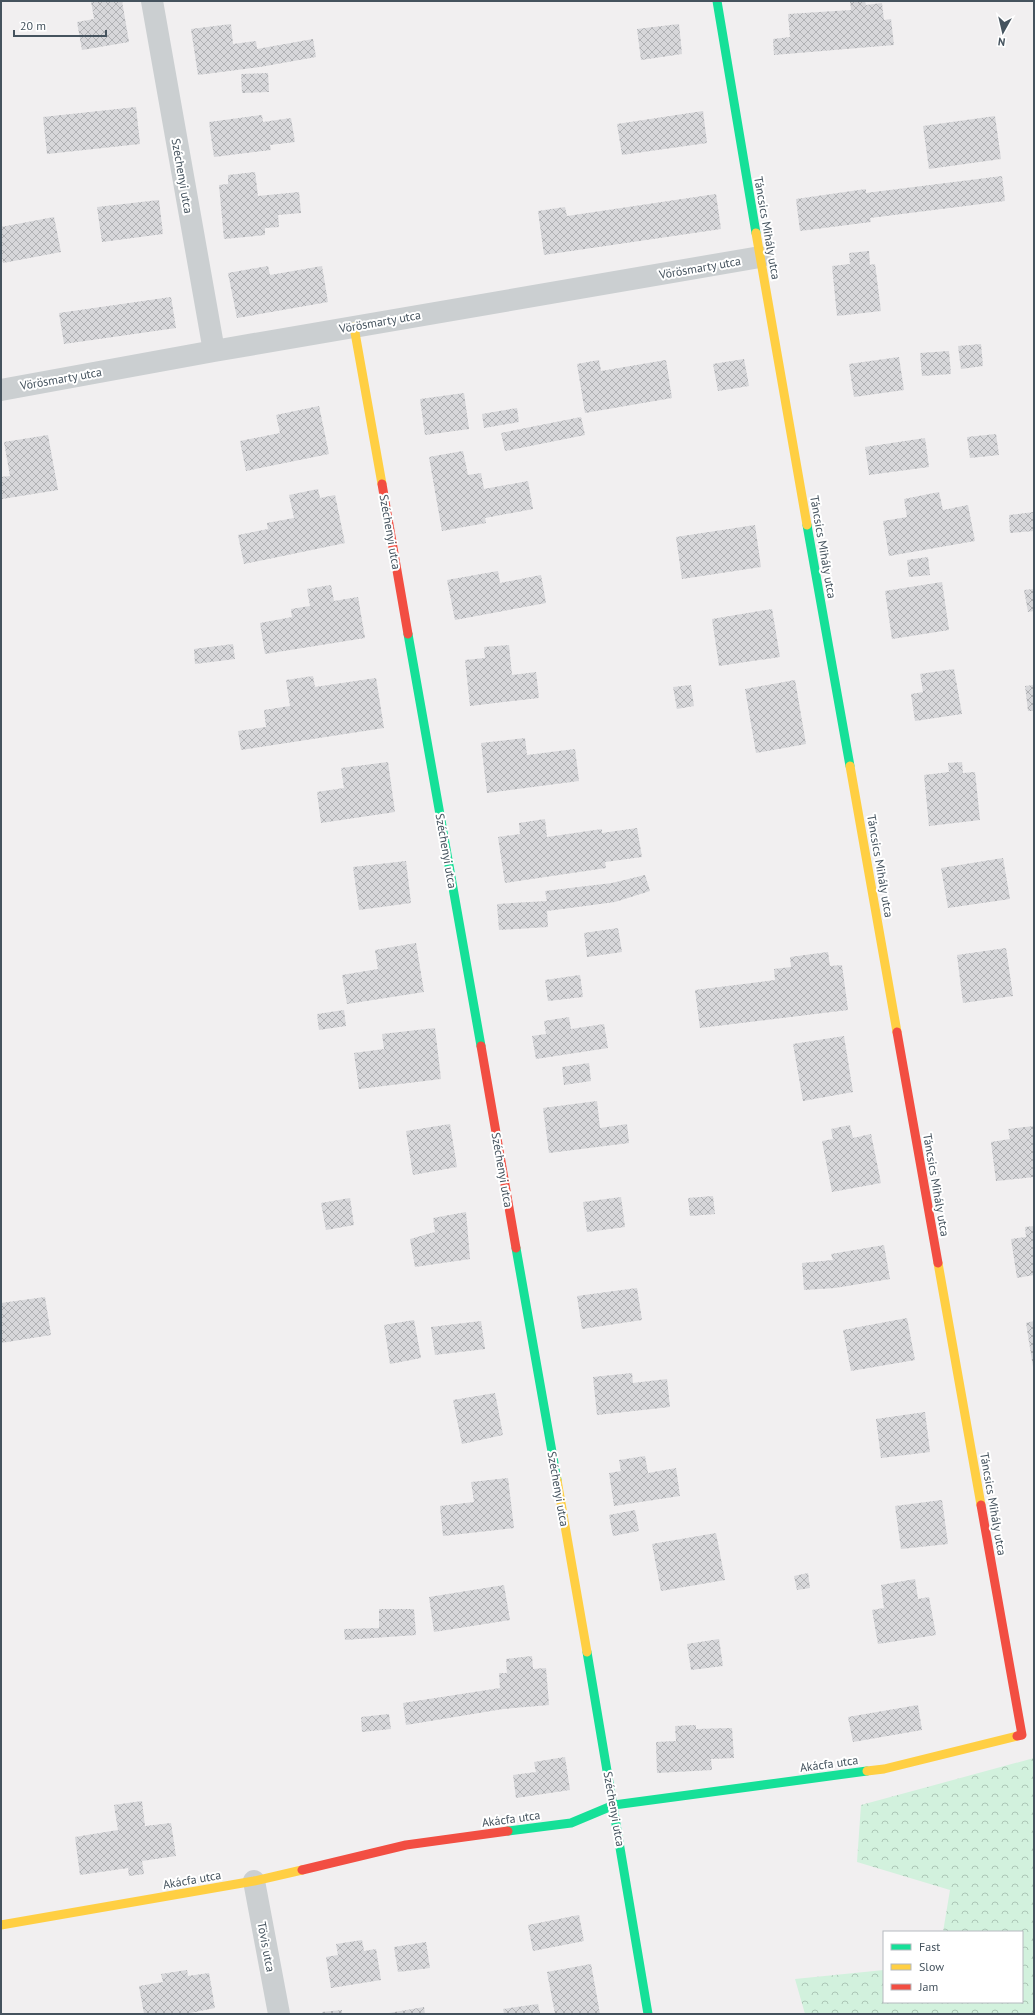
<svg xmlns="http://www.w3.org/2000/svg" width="1035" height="2015" font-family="'PT Sans',sans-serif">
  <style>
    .forest { fill: url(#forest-crowns) }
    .building { fill: url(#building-cross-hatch) }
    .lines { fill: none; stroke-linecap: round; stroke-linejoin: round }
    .street { stroke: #cbcfd1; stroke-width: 22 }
    .fast { stroke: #16e098; stroke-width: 9 }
    .slow { stroke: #ffcf43; stroke-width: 9 }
    .jam { stroke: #f24e42; stroke-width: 9 }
    .labels { text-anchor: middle; stroke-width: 4; stroke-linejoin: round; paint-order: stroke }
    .street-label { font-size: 12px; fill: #45535e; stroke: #fff }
  </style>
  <defs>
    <pattern id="forest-crowns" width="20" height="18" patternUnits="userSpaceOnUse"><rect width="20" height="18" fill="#d2f1dd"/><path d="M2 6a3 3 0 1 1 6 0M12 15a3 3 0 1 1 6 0" fill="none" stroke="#acc6b6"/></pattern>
    <pattern id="building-cross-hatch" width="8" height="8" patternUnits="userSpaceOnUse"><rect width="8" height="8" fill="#d7d7da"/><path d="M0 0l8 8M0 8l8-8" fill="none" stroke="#b0b1b4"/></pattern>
  </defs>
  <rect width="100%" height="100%" fill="#f1eff0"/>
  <!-- forest -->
  <path class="forest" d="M1034,1758V2014H805L795,1979L884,1970V2002H1022V1932H943L950,1890L857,1862L861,1805Z"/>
  <!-- building -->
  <path class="building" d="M91,1H122L129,42L82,50L77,22L94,19Z
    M850,1H865L866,5L882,3L884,20L891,19L894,45L774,55L773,39L790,37L788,14L851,10Z
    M231,24L233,44L256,41L257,49L313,39L316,57L260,67L198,75L191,29Z
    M679,24L682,54L641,60L637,29Z
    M268,73L269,92L242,93L241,74Z
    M136,107L140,144L47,154L43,117Z
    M703,111L707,143L622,155L617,124Z
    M262,115L263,122L291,118L295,142L270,145L271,150L214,157L209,122Z
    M995,116L1001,159L929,169L923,126Z
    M255,172L258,196L299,192L301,213L278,215L279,227L265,228V235L224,239L219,185L228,184V175Z
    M1002,176L1005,201L870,218L871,222L800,231L796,199L866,189V193Z
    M716,194L721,229L544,255L538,211L565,207L567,216Z
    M159,200L163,234L102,242L97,207Z
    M54,217L61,252L3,263L1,251V227Z
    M869,251L870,265L875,264L881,311L837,316L832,266L850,264L849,253Z
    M268,266L270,275L322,266L328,302L237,318L228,273Z
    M171,297L176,328L64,344L59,313Z
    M981,344L983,366L961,369L958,346Z
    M949,351L951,374L922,376L920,353Z
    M899,357L904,390L854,397L849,364Z
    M744,359L749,386L718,391L713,364Z
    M599,360L601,371L666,360L672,398L585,413L577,364Z
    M464,393L469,429L425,435L420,399Z
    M319,406L329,454L246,471L240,441L280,433L276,415Z
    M517,408L519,422L484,428L482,414Z
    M581,417L585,435L505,451L501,433Z
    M996,434L999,455L970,458L967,437Z
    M48,435L58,490L2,499L1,477L10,476L4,442Z
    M925,438L929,467L869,475L865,447Z
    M463,451L468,475L481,473L484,489L528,481L533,509L485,518L486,523L442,531L429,457Z
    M318,489L320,498L335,495L345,543L244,564L238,535L268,529L267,523L294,518L289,495Z
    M939,492L943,510L968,505L975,541L889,556L883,521L907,517L904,499Z
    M1034,512V531L1010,533L1009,515Z
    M755,525L761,567L682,579L676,537Z
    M928,557L930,575L909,577L907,560Z
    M498,571L500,583L541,575L546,603L455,620L447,580Z
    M942,582L949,630L892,639L885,591Z
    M331,585L334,601L358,597L365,638L265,654L260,623L292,617L291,609L310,606L307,589Z
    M1034,589V611L1028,612L1024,590Z
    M772,609L780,657L719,666L712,619Z
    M233,644L235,659L195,664L194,649Z
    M509,645L512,675L536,672L539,698L470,706L465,660L485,658L484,647Z
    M954,669L962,714L915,721L911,694L923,692L920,674Z
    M313,676L315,687L376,678L384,728L241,750L238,731L266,727L264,710L290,706L286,680Z
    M795,680L806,744L756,753L745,689Z
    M691,685L694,706L677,709L673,687Z
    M1034,685V711H1028L1025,686Z
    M525,738L527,755L575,749L579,781L487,793L481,743Z
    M388,762L395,812L321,823L317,792L344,788L341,768Z
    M962,762L963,773L975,772L980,820L929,826L924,775L949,772L948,763Z
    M545,819L547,837L602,829V833L637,828L642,857L605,862L606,868L505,883L498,837L520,834L519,823Z
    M1003,858L1010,899L948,908L941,868Z
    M406,861L411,903L359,910L353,867Z
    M645,875L650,891L615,902L547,911L548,927L499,930L497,904L547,901L545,891L612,883Z
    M618,928L622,952L587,957L584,933Z
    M416,943L424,992L347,1004L342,975L378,969L375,950Z
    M1006,948L1013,996L963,1003L957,955Z
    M828,952L830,966L842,965L848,1010L700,1028L695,990L775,980L774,969L791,967L790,957Z
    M580,975L583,997L548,1001L545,980Z
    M344,1010L346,1026L319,1030L317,1014Z
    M569,1017L571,1029L604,1024L608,1048L536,1059L532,1036L546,1034L544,1021Z
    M435,1028L441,1079L359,1089L354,1053L384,1049L382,1034Z
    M844,1036L853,1092L803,1101L793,1044Z
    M589,1063L591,1081L564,1085L562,1067Z
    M597,1101L600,1128L627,1124L629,1143L549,1153L543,1108Z
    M450,1124L457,1167L413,1175L406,1131Z
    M850,1125L853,1138L871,1134L881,1183L832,1192L822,1141L833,1139L831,1129Z
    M1034,1126V1177L996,1181L991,1142L1010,1139L1008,1129Z
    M713,1196L715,1214L690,1216L688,1198Z
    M621,1197L625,1227L587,1232L583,1202Z
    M350,1198L354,1225L326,1230L321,1203Z
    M466,1212L470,1259L415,1267L410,1239L435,1232L433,1218Z
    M1034,1226V1275L1017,1278L1011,1239L1026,1237L1025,1227Z
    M884,1245L890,1279L835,1288L804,1290L802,1263L833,1260L831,1254Z
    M637,1288L642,1320L582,1329L577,1296Z
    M45,1297L51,1335L1,1343V1303Z
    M907,1318L915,1360L851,1371L843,1330Z
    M414,1320L421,1358L390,1364L384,1325Z
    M481,1321L485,1349L435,1355L431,1327Z
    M1034,1321V1367H1033L1026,1323Z
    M632,1373L633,1383L667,1379L670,1407L597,1415L593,1377Z
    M495,1393L503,1435L462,1444L453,1400Z
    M925,1412L930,1452L881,1458L876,1419Z
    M645,1456L648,1473L676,1468L680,1496L614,1506L609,1473L621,1471L619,1460Z
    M508,1478L514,1528L443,1536L440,1506L474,1502L471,1482Z
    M942,1500L948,1544L901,1549L895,1506Z
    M635,1510L639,1531L613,1536L609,1515Z
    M716,1533L725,1580L661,1591L652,1544Z
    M808,1573L810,1588L797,1590L794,1576Z
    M915,1579L918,1599L929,1597L936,1635L878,1644L872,1610L884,1608L881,1585Z
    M504,1585L510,1620L434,1632L429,1597Z
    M379,1609H414L416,1635L345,1640L344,1629L379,1628Z
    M719,1639L723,1666L691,1670L687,1644Z
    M532,1656L533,1669L546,1668L549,1705L503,1709L406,1725L403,1703L500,1688L499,1673H507L506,1659Z
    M918,1705L922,1730L853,1742L848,1717Z
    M389,1714L391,1729L362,1732L361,1717Z
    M696,1725V1729L732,1728L734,1758L711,1759L712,1770L657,1773L656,1742L676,1741L675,1726Z
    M565,1757L570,1790L516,1798L513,1775L536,1772L534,1762Z
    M142,1801L145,1826L171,1823L176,1856L142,1861L144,1874L129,1876L128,1868L80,1875L75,1837L118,1830L114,1805Z
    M579,1915L584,1941L533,1951L528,1925Z
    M362,1940L364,1951L376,1949L381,1980L331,1988L326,1957L338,1955L336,1944Z
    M426,1942L430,1968L398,1972L394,1947Z
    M591,1964L600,2014H555L547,1972Z
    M187,1970L188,1976L209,1973L215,2008L185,2014H144L139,1986L163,1982L161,1974Z
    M538,2004L540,2014H504L503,2009Z
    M424,2007L425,2014H389V2013Z
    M342,2010V2014H322V2012Z"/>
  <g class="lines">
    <!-- street -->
    <path class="street" d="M152,1L214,351
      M1,390L214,351L760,257
      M254,1881L279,2014"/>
    <!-- fast -->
    <path class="fast" d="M717,1L756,233
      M807,525L850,766
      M408,634L481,1046
      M516,1248L557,1480
      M587,1652L648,2014
      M508,1831L571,1823L614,1805L867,1771"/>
    <!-- slow -->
    <path class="slow" d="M756,233L807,525
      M354,327L382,484
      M850,766L897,1032
      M938,1263L981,1505
      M557,1480L587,1652
      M867,1771L884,1769L1017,1736
      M1,1925L254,1881L302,1870"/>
    <!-- jam -->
    <path class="jam" d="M382,484L408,634
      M897,1032L938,1263
      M481,1046L516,1248
      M981,1505L1022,1735L1017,1736
      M302,1870L406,1845L508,1831"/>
  </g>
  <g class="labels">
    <!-- street labels -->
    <g class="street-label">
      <text transform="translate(182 176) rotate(80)" y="4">Széchenyi utca</text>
      <text transform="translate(767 228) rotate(80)" y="4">Táncsics Mihály utca</text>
      <text transform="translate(700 268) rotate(-10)" y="4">Vörösmarty utca</text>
      <text transform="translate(380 322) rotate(-10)" y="4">Vörösmarty utca</text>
      <text transform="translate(61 379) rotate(-10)" y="4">Vörösmarty utca</text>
      <text transform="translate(390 532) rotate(80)" y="4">Széchenyi utca</text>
      <text transform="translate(823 547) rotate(80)" y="4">Táncsics Mihály utca</text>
      <text transform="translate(446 851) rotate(80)" y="4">Széchenyi utca</text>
      <text transform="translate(880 866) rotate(80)" y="4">Táncsics Mihály utca</text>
      <text transform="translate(502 1170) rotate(80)" y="4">Széchenyi utca</text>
      <text transform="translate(936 1185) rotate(80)" y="4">Táncsics Mihály utca</text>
      <text transform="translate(558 1489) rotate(80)" y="4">Széchenyi utca</text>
      <text transform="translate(993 1504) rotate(80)" y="4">Táncsics Mihály utca</text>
      <text transform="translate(829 1764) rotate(-8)" y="4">Akácfa utca</text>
      <text transform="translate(614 1809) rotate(80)" y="4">Széchenyi utca</text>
      <text transform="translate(511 1819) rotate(-8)" y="4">Akácfa utca</text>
      <text transform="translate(192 1880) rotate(-10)" y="4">Akácfa utca</text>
      <text transform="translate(266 1947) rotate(79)" y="4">Tövis utca</text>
    </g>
  </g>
  <!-- border -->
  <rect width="1035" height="2015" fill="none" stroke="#45535e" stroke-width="4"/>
  <!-- legend -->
  <rect x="883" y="1931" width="140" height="72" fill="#ffffff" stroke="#b5babf"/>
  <rect x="891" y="1944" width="20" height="6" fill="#16e098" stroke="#b5babf"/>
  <text x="919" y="1951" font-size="12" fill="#45535e">Fast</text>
  <rect x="891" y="1964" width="20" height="6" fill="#ffcf43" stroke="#b5babf"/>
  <text x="919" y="1971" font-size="12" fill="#45535e">Slow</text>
  <rect x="891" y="1984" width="20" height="6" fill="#f24e42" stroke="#b5babf"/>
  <text x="919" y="1991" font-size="12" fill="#45535e">Jam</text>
  <!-- north arrow -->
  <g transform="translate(1003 32) rotate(188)" stroke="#ffffff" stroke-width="3" paint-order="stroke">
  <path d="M0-3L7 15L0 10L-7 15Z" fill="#45535e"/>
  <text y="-6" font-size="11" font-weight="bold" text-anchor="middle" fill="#45535e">N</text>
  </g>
  <!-- scale -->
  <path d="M14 30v6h92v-6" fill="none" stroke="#45535e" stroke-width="2"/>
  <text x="20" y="30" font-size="12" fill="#45535e" stroke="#ffffff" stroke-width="3" paint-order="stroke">20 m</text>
</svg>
